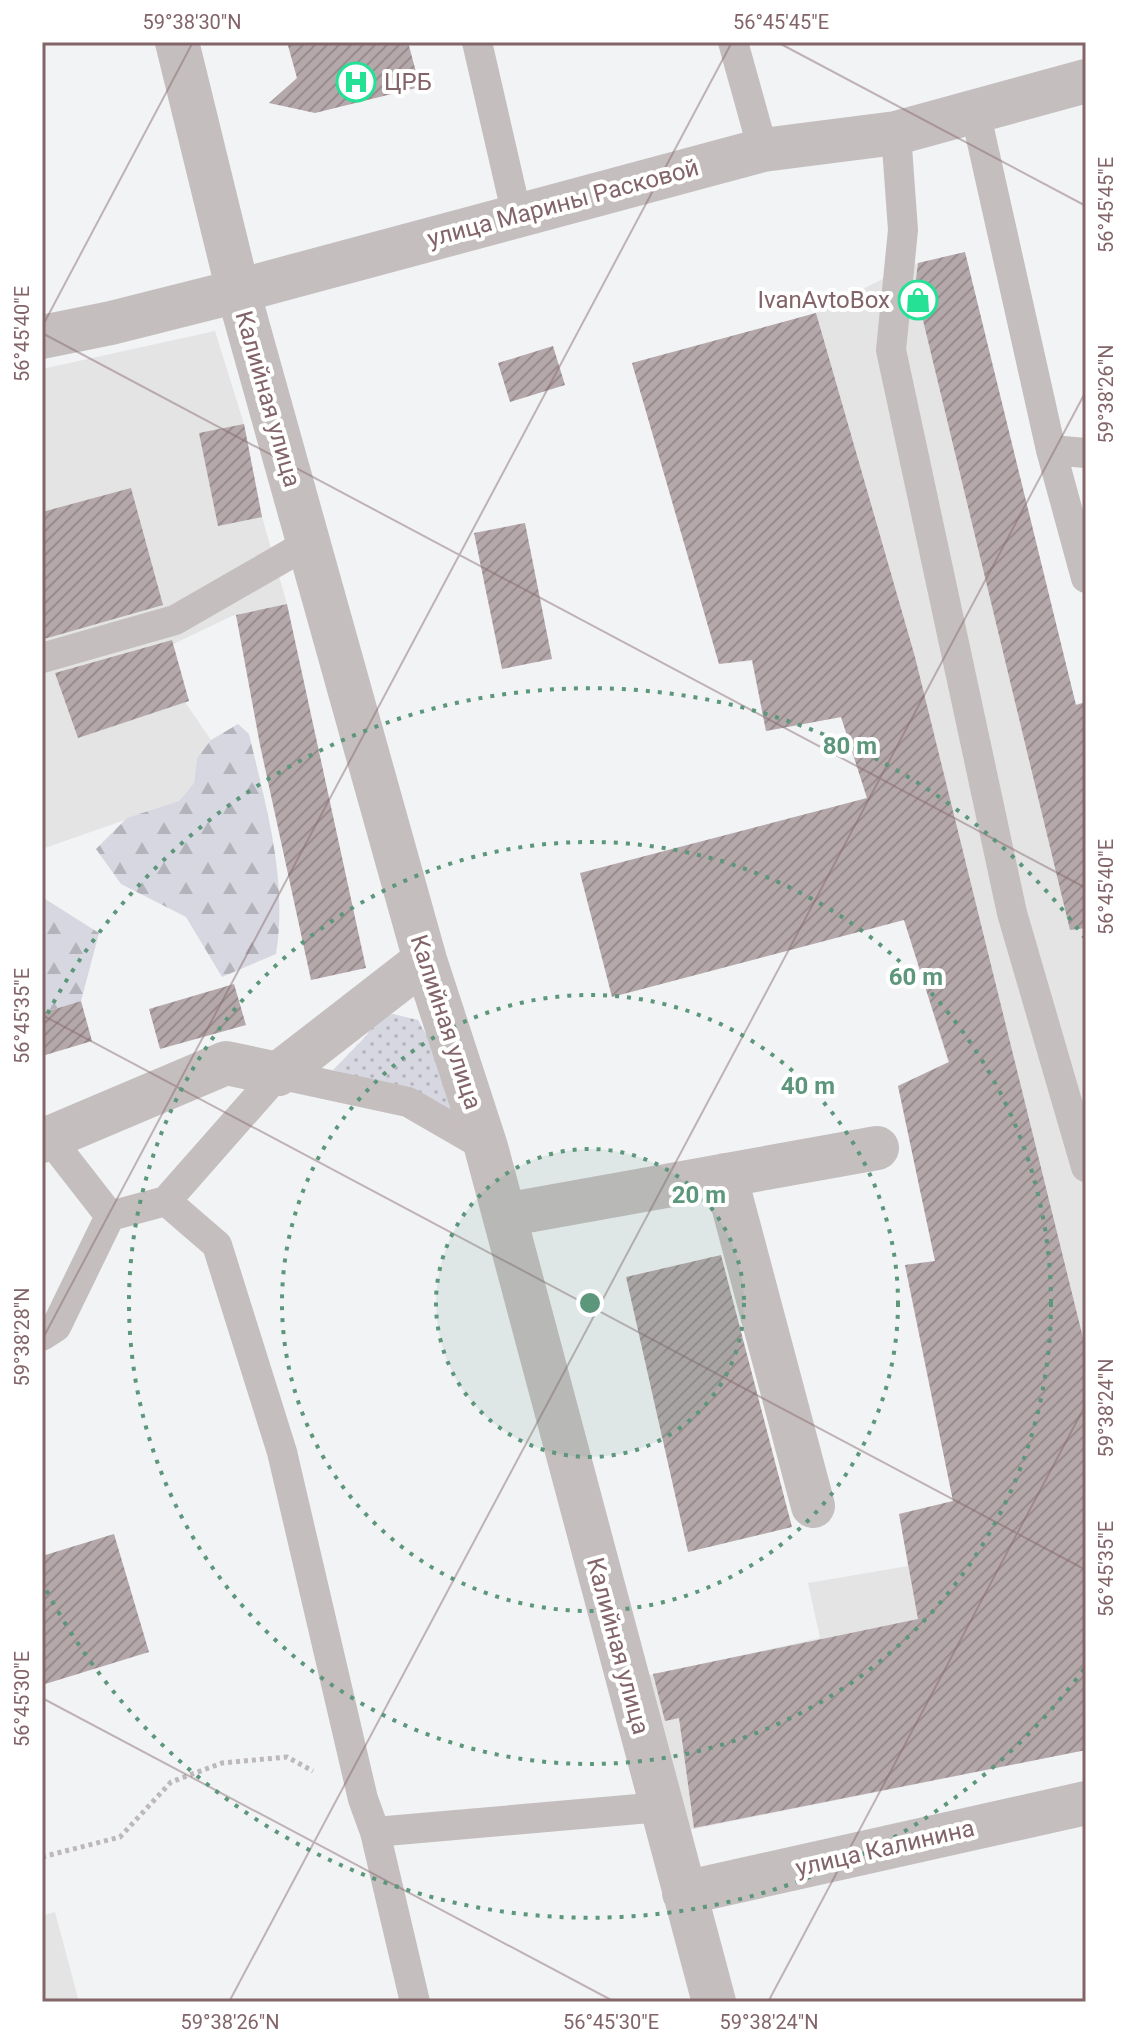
<svg xmlns="http://www.w3.org/2000/svg" width="1128" height="2044" font-family="Roboto,sans-serif">
  <style>
    .built { fill: #e4e4e5 }
    .grass { fill: url(#grass-dots) }
    .forest { fill: url(#forest-firs) }
    .building { fill: url(#building-hatch) }
    .lines { fill: none; stroke-linecap: round; stroke-linejoin: round }
    .path { stroke: #bdb8b9; stroke-width: 5; stroke-dasharray: 4 4; stroke-linecap: butt }
    .lane { stroke: #c5bebf; stroke-width: 30 }
    .street { stroke: #c5bebf; stroke-width: 44 }
    .ticks { fill: none; stroke: #826469; stroke-width: 2; stroke-opacity: 0.45 }
    .ring { fill: none; stroke: #5c967b; stroke-width: 4; stroke-dasharray: 4 8 }
    .labels { text-anchor: middle; stroke-width: 8; stroke-linejoin: round; paint-order: stroke }
    .poi-label { font-size: 24px; fill: #826469; stroke: #fff; text-anchor: start }
    .street-label { font-size: 24px; fill: #826469; stroke: #fff }
    .centre { fill: #5c967b; stroke: #fff; stroke-width: 4 }
    .ring-label { font-size: 24px; text-anchor: middle; font-weight: bold; fill: #5c967b; stroke: #fff; stroke-width: 8; stroke-linejoin: round; paint-order: stroke }
    .neatline { fill: none; stroke: #826469; stroke-width: 3 }
    .ticks-label { font-size: 20px; text-anchor: middle; fill: #826469 }
  </style>
  <defs>
    <pattern id="grass-dots" width="8" height="8" patternUnits="userSpaceOnUse" patternTransform="scale(2)"><rect width="8" height="8" fill="#d7d7e1"/><path d="M2 2h.1M6 6h.1" fill="none" stroke="#b4b2ba" stroke-width="1.8" stroke-linecap="round"/></pattern>
    <pattern id="forest-firs" width="22" height="20" patternUnits="userSpaceOnUse" patternTransform="scale(2)"><rect width="22" height="20" fill="#d7d7e1"/><path d="M5 1l3.5 6h-7zM16 11l3.5 6h-7z" fill="#b4b2ba"/></pattern>
    <pattern id="building-hatch" width="6" height="6" patternUnits="userSpaceOnUse" patternTransform="scale(2)"><rect width="6" height="6" fill="#b5a8ab"/><path d="M-1 1l2-2M0 6l6-6M5 7l2-2" fill="none" stroke="#998c8f"/></pattern>
  </defs>
  <rect width="100%" height="100%" fill="#f1f3f5"/>
  <!-- built -->
  <path class="built" d="M965,252L1075,704L1086,703V1750L679,1832L638,1678L820,1638L808,1583L908,1566L899,1514L953,1501L905,1265L935,1261L898,1086L948,1062L842,717L766,731L752,661L719,664L632,363L816,313L910,265Z
    M215,331L244,424L262,517L287,604L232,616L167,647L185,702L211,740L197,758L194,783L179,801L42,849V369Z
    M55,1912L79,2002H42V1916Z"/>
  <!-- grass -->
  <path class="grass" d="M393,1014L418,1020L432,1045L452,1113L401,1090L333,1070L366,1036L379,1016Z"/>
  <!-- forest -->
  <path class="forest" d="M238,724L249,734C266,807 288,879 276,954L222,977L186,917L121,884L96,849L127,818L179,801L194,783L197,758L211,740Z
    M42,897L99,933L81,1001L42,1013Z"/>
  <!-- building -->
  <path class="building" d="M287,42H408L420,87L315,113L269,103L297,78Z
    M965,252L1076,705L1086,702V928L1070,930L915,287L918,263Z
    M816,313L915,657L1086,1350V1750L694,1828L679,1718L665,1721L653,1674L918,1619L899,1514L953,1501L905,1265L935,1261L898,1086L949,1062L904,920L612,997L580,873L867,798L841,717L766,731L752,660L719,664L632,363Z
    M553,346L565,385L510,402L498,363Z
    M244,424L262,517L218,526L199,433Z
    M131,488L163,605L44,639L42,512Z
    M525,523L552,659L502,669L474,533Z
    M287,604L366,968L311,980L260,745L236,615Z
    M172,640L189,701L78,738L55,673Z
    M234,984L246,1025L160,1049L149,1009Z
    M81,1001L92,1041L42,1056V1013Z
    M721,1255L792,1527L688,1552L626,1277Z
    M114,1534L149,1652L42,1685V1556Z"/>
  <g class="lines">
    <!-- path -->
    <path class="path" d="M42,1857L120,1837L171,1782L222,1763L287,1757L313,1771"/>
    <!-- lane -->
    <path class="lane" d="M477,42L517,216
      M733,42L763,150
      M975,111L1051,450L1086,578
      M896,133L903,230L891,350L1012,913L1086,1167
      M1051,450L1086,453
      M42,658L175,620L309,543
      M50,1139L110,1216
      M166,1201L217,1245L282,1452L363,1799L375,1832L661,1807
      M42,1336L56,1327L110,1216L166,1201L278,1074L408,1102L486,1147
      M375,1832L415,2002"/>
    <!-- street -->
    <path class="street" d="M177,42L238,291L425,960L486,1147L714,2002
      M42,337L111,323L238,291L763,150L896,133L1086,81
      M42,1141L226,1063L278,1074L425,960
      M725,1175L813,1506
      M504,1215L877,1148
      M684,1893L1086,1803"/>
  </g>
  <!-- ticks -->
  <path class="ticks" d="M777,42L1086,206M42,327L193,42M42,333L1086,888M42,1015L1086,1570M42,1340L732,42M42,1698L615,2002M229,2002L1086,391M768,2002L1086,1404"/>
  <!-- distance rings -->
  <circle cx="590" cy="1303" r="154" fill="#5c967b" fill-opacity=".12"/>
  <g class="ring">
    <circle cx="590" cy="1303" r="154"/>
    <circle cx="590" cy="1303" r="308"/>
    <circle cx="590" cy="1303" r="461"/>
    <path d="M1084 1669A615 615 0 0 1 42 1582M42 1024A615 615 0 0 1 1084 937"/>
  </g>
  <!-- icons -->
  <defs>
    <g id="hospital-ring" transform="scale(2)"><circle r="9.5" fill="#fff" stroke="#24e195" stroke-width="1.5"/><path d="M-5-5h3v3.5h4V-5h3V5h-3V1.5h-4V5h-3Z" fill="#24e195"/></g>
    <g id="shop-ring" transform="scale(2)"><circle r="9.5" fill="#fff" stroke="#24e195" stroke-width="1.5"/><path d="M-5-2.5h2.3a2.7 3.5 0 0 1 5.4 0H5L5.5 6h-11ZM-1.5-2.5h3a1.5 2.3 0 0 0-3 0Z" fill="#24e195"/></g>
  </defs>
  <g fill-rule="evenodd">
    <use href="#hospital-ring" x="356" y="82"/>
    <use href="#shop-ring" x="918" y="300"/>
  </g>
  <g class="labels">
    <!-- poi labels -->
    <g class="poi-label">
      <text x="384" y="90">ЦРБ</text>
      <text x="890" y="308" text-anchor="end">IvanAvtoBox</text>
    </g>
    <!-- street labels -->
    <g class="street-label">
      <text transform="translate(563 203) rotate(-15)" y="8">улица Марины Расковой</text>
      <text transform="translate(268 399) rotate(74)" y="8">Калийная улица</text>
      <text transform="translate(446 1022) rotate(72)" y="8">Калийная улица</text>
      <text transform="translate(618 1646) rotate(75)" y="8">Калийная улица</text>
      <text transform="translate(885 1848) rotate(-13)" y="8">улица Калинина</text>
    </g>
  </g>
  <circle cx="590" cy="1303" r="12" class="centre"/>
  <g class="ring-label">
    <text x="850" y="754">80 m</text>
    <text x="916" y="985">60 m</text>
    <text x="808" y="1094">40 m</text>
    <text x="699" y="1203">20 m</text>
  </g>
  <!-- border -->
  <rect width="1128" height="2044" fill="none" stroke="#ffffff" stroke-width="88"/>
  <rect x="44" y="44" width="1040" height="1956" class="neatline"/>
  <g class="ticks-label">
    <text x="192" y="29">59°38'30"N</text>
    <text x="781" y="29">56°45'45"E</text>
    <text transform="translate(1106 205) rotate(-90)" y="7">56°45'45"E</text>
    <text transform="translate(22 334) rotate(-90)" y="7">56°45'40"E</text>
    <text transform="translate(1106 394) rotate(-90)" y="7">59°38'26"N</text>
    <text transform="translate(1106 887) rotate(-90)" y="7">56°45'40"E</text>
    <text transform="translate(22 1016) rotate(-90)" y="7">56°45'35"E</text>
    <text transform="translate(22 1337) rotate(-90)" y="7">59°38'28"N</text>
    <text transform="translate(1106 1408) rotate(-90)" y="7">59°38'24"N</text>
    <text transform="translate(1106 1569) rotate(-90)" y="7">56°45'35"E</text>
    <text transform="translate(22 1699) rotate(-90)" y="7">56°45'30"E</text>
    <text x="230" y="2029">59°38'26"N</text>
    <text x="611" y="2029">56°45'30"E</text>
    <text x="769" y="2029">59°38'24"N</text>
  </g>
</svg>
